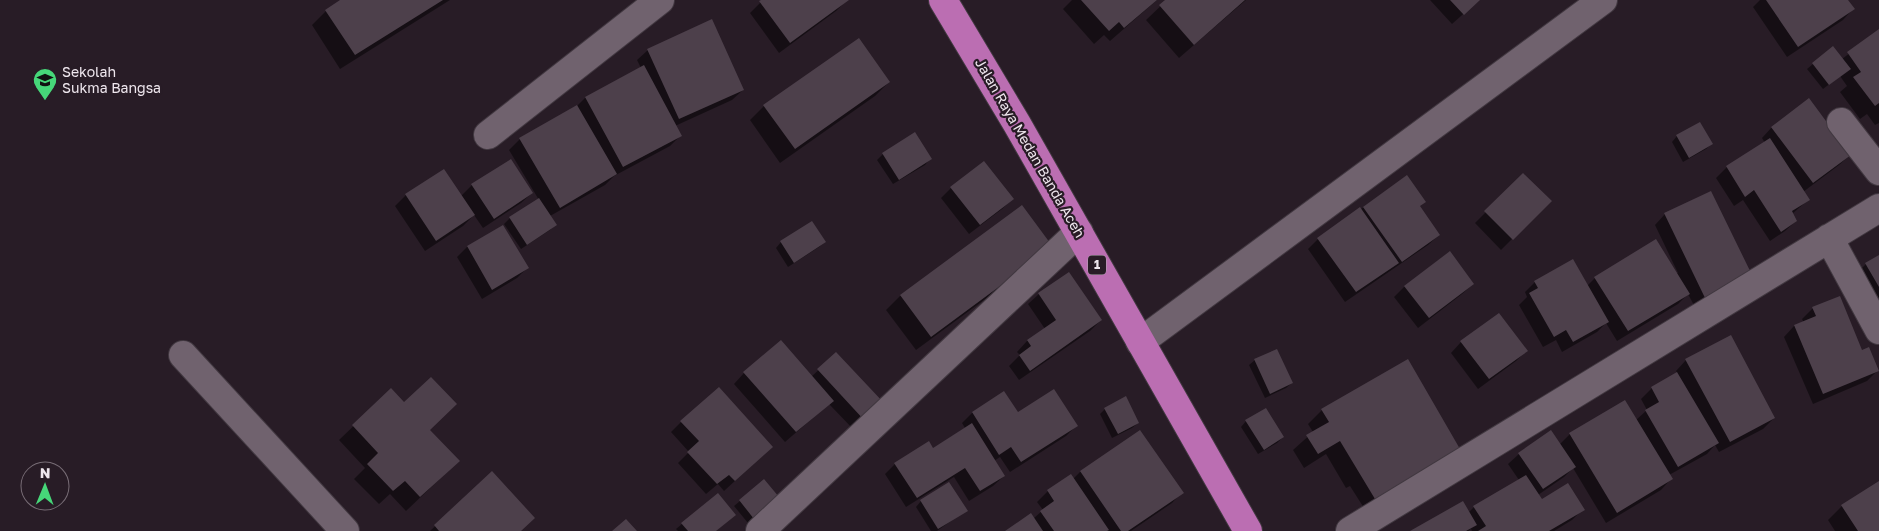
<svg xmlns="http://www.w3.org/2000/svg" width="1879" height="531" font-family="'Golos Text',sans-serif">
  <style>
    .shadow { fill: #0007 }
    .building { fill: #4d404b }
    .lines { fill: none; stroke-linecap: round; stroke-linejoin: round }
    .minor-casing { stroke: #413840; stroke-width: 30 }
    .highway-casing { stroke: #413840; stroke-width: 30 }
    .minor { stroke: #70626e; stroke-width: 28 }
    .highway { stroke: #bb6eb2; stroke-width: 28 }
    .labels { text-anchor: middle; stroke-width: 4.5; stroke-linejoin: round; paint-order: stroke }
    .shield { fill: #281c26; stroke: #b3aab2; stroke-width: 1 }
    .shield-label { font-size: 12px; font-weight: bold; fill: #efe7ee }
    .poi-label { font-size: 14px; fill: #efe7ee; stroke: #281c26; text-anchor: start }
    .street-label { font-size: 14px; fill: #efe7ee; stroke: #281c26 }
  </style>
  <rect width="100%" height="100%" fill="#281c26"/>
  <!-- shadow -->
  <path class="shadow" d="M343,0H450L340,69L312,25L326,11Z
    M763,0H847L836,11L779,53L750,13Z
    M1072,0H1157L1110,41L1104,35L1094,44L1063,9Z
    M1167,0H1246L1179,58L1146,20Z
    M1430,0H1479L1452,24Z
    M1760,0H1847L1853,9L1843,20L1787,57L1753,7Z
    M1879,31V123L1875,125L1867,114L1860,119L1840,92L1847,86L1840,76L1823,89L1807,69L1813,64L1842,59Z
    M648,50L743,90L732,100L675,126L681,135L670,146L614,176L605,185L550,216L555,225L550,230L521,249L504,224L510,218L539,200L509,150L520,139L577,106L585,98L641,68L637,60Z
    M889,82L875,96L780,163L750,120L764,106Z
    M1772,127L1850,155L1839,165L1803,192L1808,200L1792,214L1796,221L1785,231L1770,241L1743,200L1734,206L1716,178L1727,167L1765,143L1762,138Z
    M1677,136L1711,144L1706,149L1683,162L1672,142Z
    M883,154L930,159L925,165L893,184L877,160Z
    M1523,175L1550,201L1501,250L1475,223Z
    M1407,177L1419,207L1439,235L1428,245L1345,302L1308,249L1318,239Z
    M472,185L532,193L521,203L483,228L474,215L463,226L425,251L395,206L406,195L461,196Z
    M951,188L1012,199L1002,209L969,234L941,198Z
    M1022,207L1037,261L916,350L886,310L900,296Z
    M1665,214L1751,277L1696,309L1688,294L1678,304L1617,341L1606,323L1597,332L1562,352L1556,340L1543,347L1519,305L1527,297L1525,292L1535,282L1587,286L1595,278L1678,273L1655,225Z
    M502,226L527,268L517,278L482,299L457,257L467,247Z
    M781,242H825L819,247L788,267L776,248Z
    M1449,252L1473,284L1462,294L1418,328L1394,297L1404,287Z
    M1879,257V315L1856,274L1866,264Z
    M1039,294L1101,320L1090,331L1019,380L1009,366L1020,355L1017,352L1027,341L1045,329L1028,304Z
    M1839,297L1862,352L1877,371L1867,381L1813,404L1784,337L1794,326L1804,323L1802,319L1812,309Z
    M1461,342L1526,351L1516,361L1478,389L1451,353Z
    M836,354L882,403L854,430L829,404L785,442L734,384L744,373L811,377Z
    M1255,360L1292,383L1286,388L1265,398L1249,365Z
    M1686,360L1774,418L1763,429L1719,452L1715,445L1707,454L1669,475L1671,479L1661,490L1606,523L1573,468L1564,477L1538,495L1541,501L1583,509L1572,520L1554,531H1472L1471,529L1468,531H1413L1468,513L1474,507L1519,480L1508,464L1519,454L1559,445L1570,434L1625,402L1636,420L1647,410L1641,399L1652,388L1677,373L1676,371Z
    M391,390L429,430L444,475L406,511L390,494L379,504L354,479L365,468L339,440Z
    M1004,393L1017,414L1076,426L1066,436L1010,472L1000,457L994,461L1004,476L993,486L969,501L954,477L906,507L885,474L895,464L932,449L965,428L962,423L972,413Z
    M1105,409L1138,423L1132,428L1112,438L1100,414Z
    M1322,410L1459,449L1364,508L1350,486L1346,488L1326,454L1304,468L1293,450L1313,432L1308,424Z
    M1246,421L1283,437L1277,443L1258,454L1241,427Z
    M681,422L772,447L724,491L718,484L706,494L678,463L689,452L671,432Z
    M1140,431L1182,492L1172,503L1131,531H1007L1033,519L1043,510L1037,502L1048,491L1071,476L1073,479L1080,472Z
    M492,473L520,531H430Z
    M764,481L772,503L748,523L734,506Z
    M1879,482V531H1835L1828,520L1842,506Z
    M718,494L715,531H678L676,529Z
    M921,501L966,510L937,531H931L916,507Z"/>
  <!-- building -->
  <path class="building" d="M340,0H443L355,55L325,10Z
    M761,0H849L790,43L759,1Z
    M1081,0H1157L1124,28L1119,22L1109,31Z
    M1165,0H1245L1194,45L1159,5Z
    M1450,0H1480L1464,15Z
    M1766,0H1848L1855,9L1798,47Z
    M712,19L744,90L679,119L647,49Z
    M1879,29V103L1875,106L1853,77L1861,72L1847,52Z
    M859,38L890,82L795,149L763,105Z
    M1833,46L1851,69L1829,85L1812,63Z
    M644,65L682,136L623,167L585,97Z
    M1809,98L1851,155L1813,183L1771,127Z
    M577,105L617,174L560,208L519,138Z
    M1700,122L1713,144L1689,158L1676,135Z
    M915,132L932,159L899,180L882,153Z
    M1770,138L1810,200L1792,211L1797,221L1781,232L1754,190L1745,197L1726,166Z
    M511,159L533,193L494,219L471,184Z
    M984,161L1014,199L980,225L950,187Z
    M444,169L475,215L436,241L405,194Z
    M1523,173L1552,201L1513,240L1484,211Z
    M1407,175L1426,202L1420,206L1440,235L1402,262L1363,207Z
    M1711,191L1753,277L1706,300L1664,213Z
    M539,198L557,225L527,245L509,217Z
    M1022,205L1053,247L931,337L900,295Z
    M1360,207L1399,263L1356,292L1317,238Z
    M812,221L826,242L794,263L780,241Z
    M503,225L529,268L492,290L467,246Z
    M1656,239L1690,294L1628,331L1594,277Z
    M1450,251L1474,284L1429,318L1404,286Z
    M1879,255V287L1865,263Z
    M1573,259L1609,322L1573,342L1566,330L1554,337L1529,293L1538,288L1534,281Z
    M1069,272L1102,320L1030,371L1019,355L1031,346L1027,340L1056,320L1038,293Z
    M1840,296L1862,350L1869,347L1879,371L1823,394L1794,325L1816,316L1812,307Z
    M1499,313L1528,351L1489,379L1460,341Z
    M1731,335L1775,418L1730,442L1685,359Z
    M781,340L834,401L796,432L743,372Z
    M1277,349L1293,383L1270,394L1254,359Z
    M836,352L884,403L865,421L817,369Z
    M1408,359L1460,449L1375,499L1340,441L1318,454L1306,435L1329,422L1321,409Z
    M1677,372L1719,443L1678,467L1645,410L1659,402L1651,387Z
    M431,377L457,404L430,430L460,461L420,497L405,481L393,491L367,464L378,453L352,425L391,388L404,402Z
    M719,387L773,447L735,481L729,475L717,484L687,452L699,441L680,421Z
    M1054,389L1078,426L1021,462L1011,447L999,455L972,412L1004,391L1018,412Z
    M1126,396L1139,423L1118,434L1104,408Z
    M1625,400L1673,479L1617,513L1569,433Z
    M1266,408L1284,437L1264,450L1245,420Z
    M972,423L1005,476L980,491L965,468L917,498L894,463L929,441L933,448Z
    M1140,430L1184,493L1128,531H1121L1080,471Z
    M1551,430L1576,467L1543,489L1518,453Z
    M492,471L535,518L521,531H439L434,525Z
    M1071,474L1109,530L1107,531H1054L1040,511L1054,501L1047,490Z
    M1526,475L1542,499L1568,483L1585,510L1549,531H1478L1486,526L1473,506Z
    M764,479L779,497L754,519L739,500Z
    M1879,481V531H1858L1841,505Z
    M949,482L968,511L938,529L920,500Z
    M718,493L736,515L716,531H688L681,523Z
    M1463,501L1477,525L1466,531H1410Z
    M1031,513L1043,531H1005Z
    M626,519L637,531H612Z"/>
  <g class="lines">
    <!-- minor casing -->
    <g class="minor-casing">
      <path id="minor" d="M1841,122L1879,171
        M488,135L660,0
        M1829,238L1879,330
        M1140,342L1603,0
        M183,355L345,531
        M760,531L1079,232
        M1350,531L1879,208"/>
    </g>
    <!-- highway casing -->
    <g class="highway-casing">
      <path id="highway" d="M943,0L1017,124L1248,531"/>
    </g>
    <!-- minor -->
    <use href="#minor" class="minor"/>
    <!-- highway -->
    <use href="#highway" class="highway"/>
  </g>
  <!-- icons -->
  <defs>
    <g id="school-pin" transform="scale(1.25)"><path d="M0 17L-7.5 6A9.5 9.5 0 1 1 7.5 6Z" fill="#46d779" stroke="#281c26"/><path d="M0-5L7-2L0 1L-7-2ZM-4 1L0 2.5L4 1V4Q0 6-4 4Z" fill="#111"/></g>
  </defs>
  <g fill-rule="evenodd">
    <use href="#school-pin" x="45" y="80"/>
  </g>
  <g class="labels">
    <!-- shield labels -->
    <rect class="shield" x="1088" y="255.5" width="18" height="19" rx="4"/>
    <g class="shield-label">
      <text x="1097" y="269">1</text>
    </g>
    <!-- poi labels -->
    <g class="poi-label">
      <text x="62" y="77">Sekolah<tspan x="62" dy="16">Sukma Bangsa</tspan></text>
    </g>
    <!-- street labels -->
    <g class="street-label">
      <text transform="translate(1030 148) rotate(60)" y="5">Jalan Raya Medan Banda Aceh</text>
    </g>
  </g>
  <!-- north arrow -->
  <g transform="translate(45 486) rotate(1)"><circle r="24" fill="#281c26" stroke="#786d76"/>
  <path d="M0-4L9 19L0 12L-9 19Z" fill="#46d779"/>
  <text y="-8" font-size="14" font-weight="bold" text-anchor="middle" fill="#efe7ee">N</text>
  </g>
</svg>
